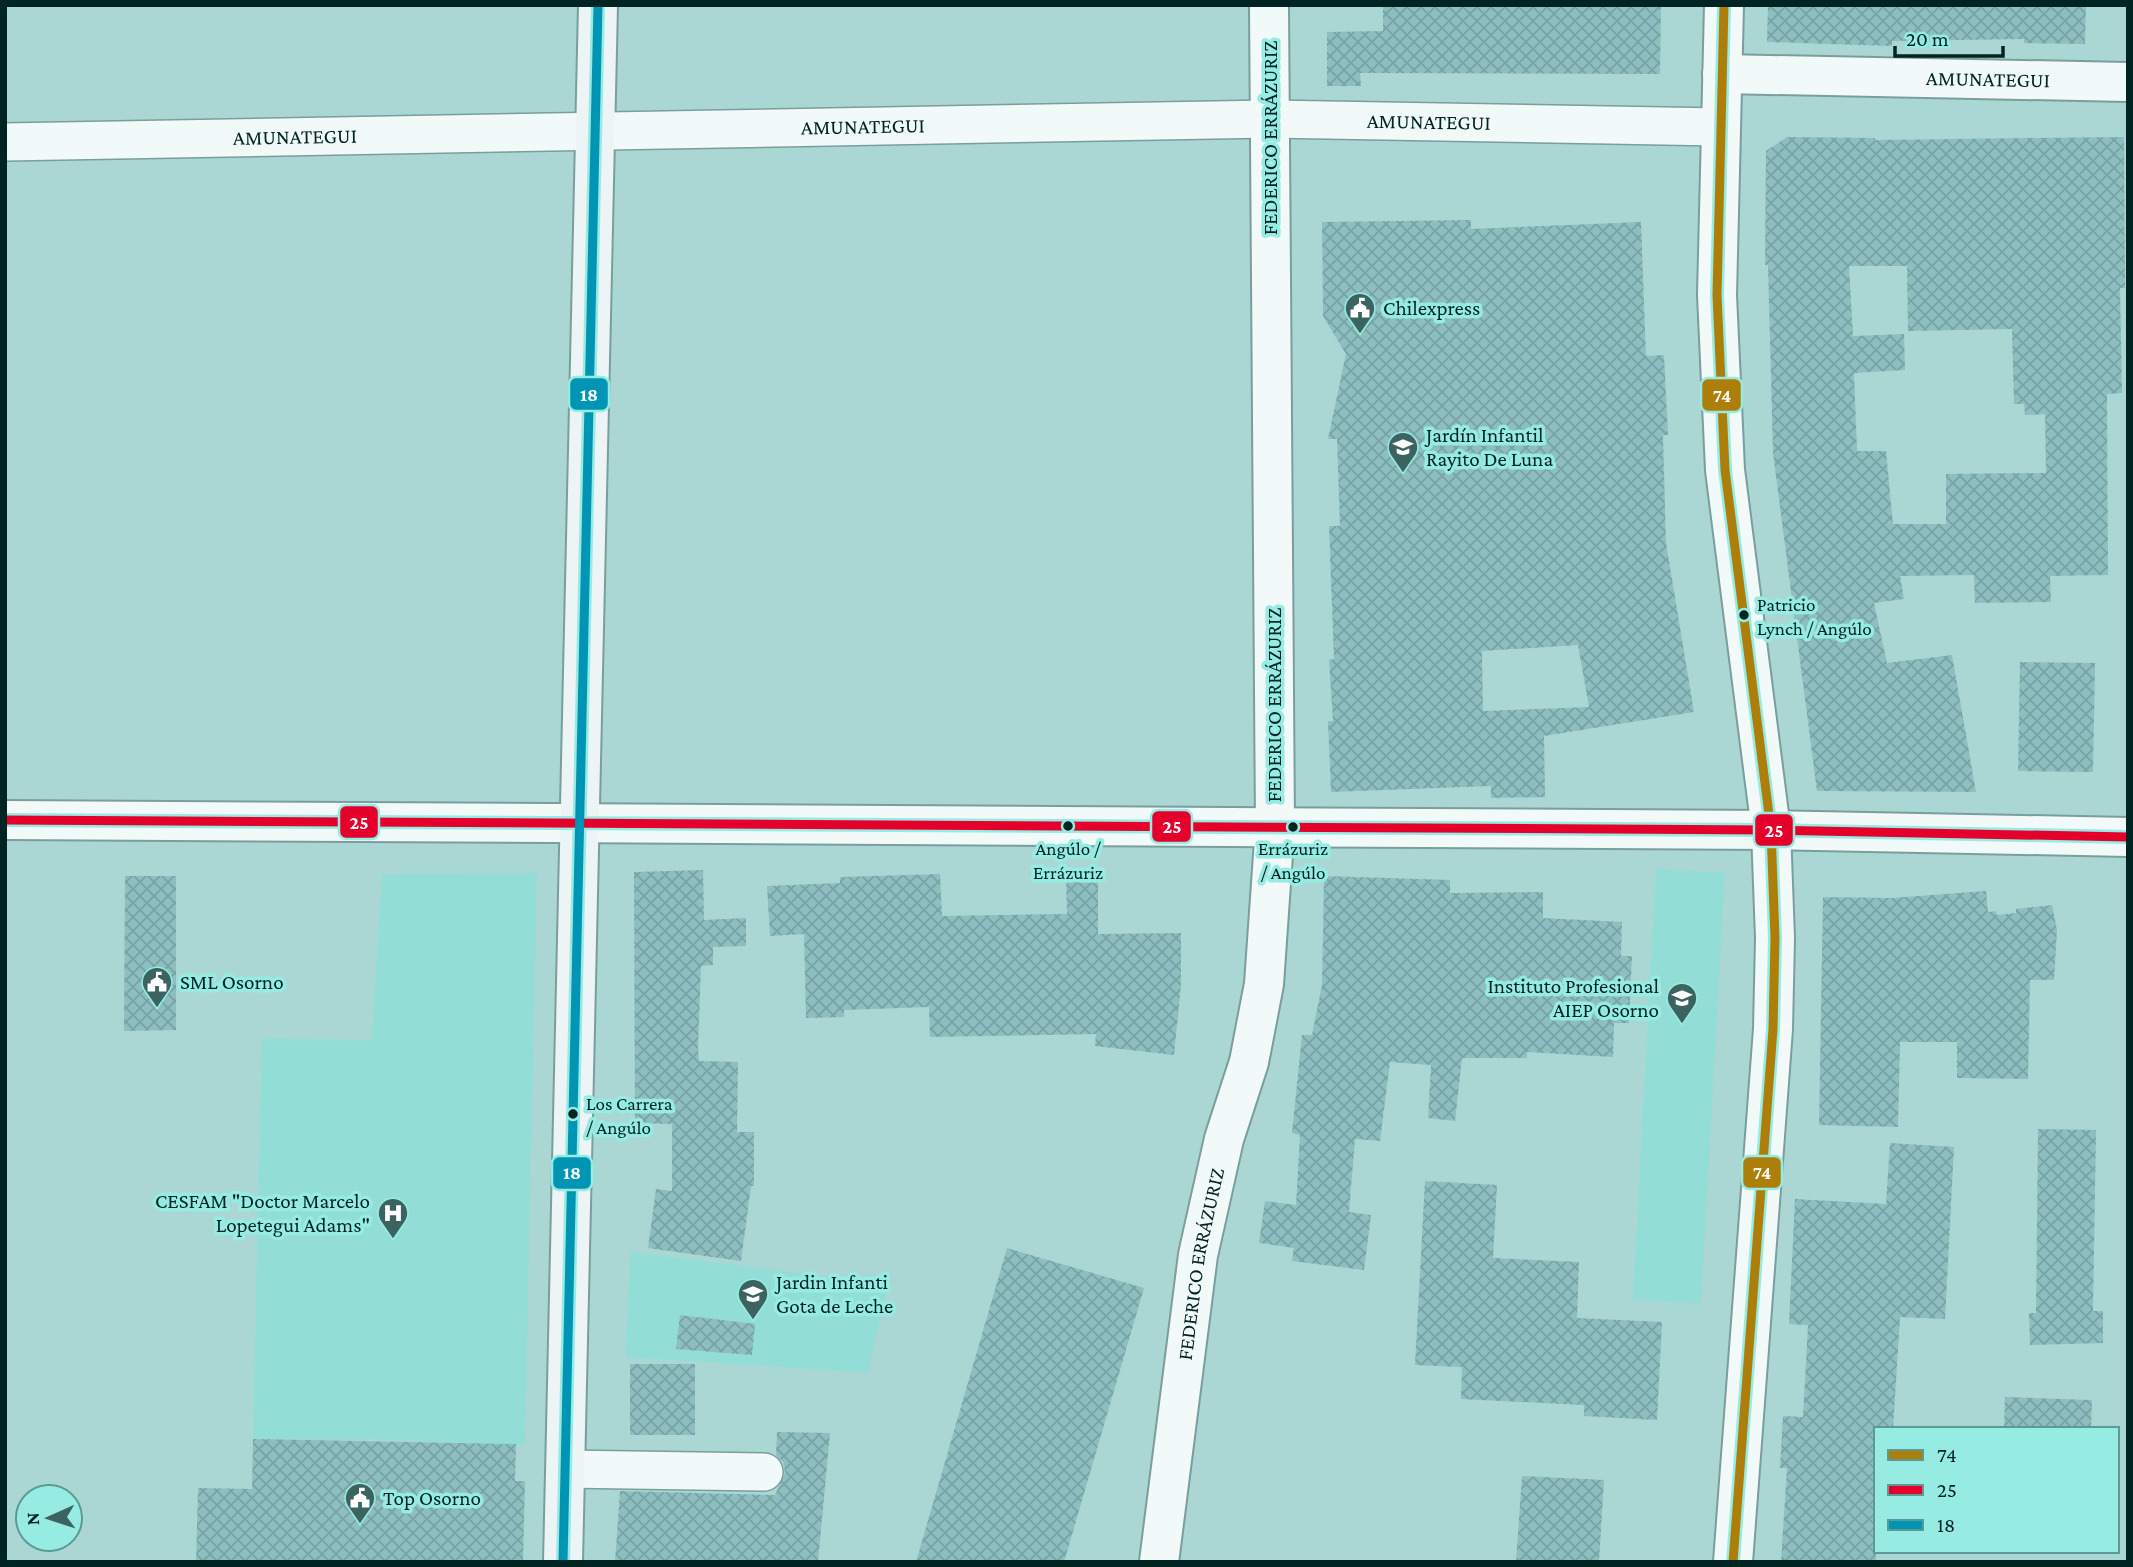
<svg xmlns="http://www.w3.org/2000/svg" width="2133" height="1567" font-family="'Crimson Pro',serif">
  <style>
    .built { fill: #93ddd7 }
    .building { fill: url(#building-cross-hatch); fill-rule: evenodd }
    .lines { fill: none; stroke-linecap: round; stroke-linejoin: round }
    .minor-casing { stroke: #7a9e9c; stroke-width: 40 }
    .tertiary-casing { stroke: #7a9e9c; stroke-width: 42 }
    .secondary-casing { stroke: #7a9e9c; stroke-width: 42 }
    .minor { stroke: #f2f9f9; stroke-width: 37 }
    .tertiary { stroke: #f2f9f9; stroke-width: 38 }
    .secondary { stroke: #ecf4f5; stroke-width: 38 }
    .bus-1-casing { stroke: #96ebe3; stroke-width: 14 }
    .bus-2-casing { stroke: #96ebe3; stroke-width: 14 }
    .bus-3-casing { stroke: #96ebe3; stroke-width: 14 }
    .bus-1 { stroke: #ad7f0a; stroke-width: 9 }
    .bus-2 { stroke: #e4002b; stroke-width: 9 }
    .bus-3 { stroke: #0095b4; stroke-width: 9 }
    .bus-dot { fill: #002422; stroke: #96ebe3; stroke-width: 2.5 }
    .labels { text-anchor: middle; stroke-width: 7; stroke-linejoin: round; paint-order: stroke }
    .bus-label { font-size: 19px; fill: #002422; stroke: #96ebe3; text-anchor: start }
    .street-label { font-size: 21px; fill: #002422; stroke: #96ebe3 }
    .poi-label { font-size: 21px; fill: #002422; stroke: #96ebe3; text-anchor: start }
    .line-badge { stroke: #96ebe3; stroke-width: 2.5 }
    .badge-label { font-size: 19px; text-anchor: middle; font-weight: bold; fill: #fff }
  </style>
  <defs>
    <pattern id="building-cross-hatch" width="8" height="8" patternUnits="userSpaceOnUse" patternTransform="scale(1.75)"><rect width="8" height="8" fill="#8dbec0"/><path d="M0 0l8 8M0 8l8-8" fill="none" stroke="#78a3a5"/></pattern>
  </defs>
  <rect width="100%" height="100%" fill="#aad7d4"/>
  <!-- built -->
  <path class="built" d="M1656,869L1725,873L1701,1304L1633,1300Z
    M537,873L525,1445L365,1439H253L262,1038L372,1040L382,874Z
    M630,1252L888,1284L868,1373L626,1357Z"/>
  <!-- building -->
  <path class="building" d="M1383,5H1661L1660,74L1360,73L1361,86H1327V32L1383,31Z
    M1768,5H2086L2085,44L2024,43V39L1892,41V46L1767,42Z
    M1787,137L1875,138V140L2124,137L2125,288H2120L2122,393L2107,394L2108,575L2050,576L2051,602L1975,603L1974,575L1900,576L1904,599L1874,603L1887,663L1952,655L1976,792L1817,791L1773,453L1768,265H1765L1766,151ZM1849,266H1907L1908,331L2012,329L2014,404H2024L2025,415L2045,414L2046,473L1946,474V524H1893L1886,451H1857L1854,373L1905,370L1904,334L1853,336Z
    M1471,220V229L1641,222L1646,356L1664,355L1668,435H1663L1666,543L1694,712L1544,736L1545,797L1491,798V786L1331,792L1328,721H1333L1329,660L1334,659L1329,526H1340L1337,439H1328L1346,354L1323,316L1322,222ZM1578,645L1589,707L1483,711L1482,651Z
    M2020,662L2095,663L2093,772L2018,771Z
    M703,870L704,920L746,918V946L713,947V965L701,966L698,1048L699,1061L738,1062L737,1132H754V1186H751L741,1261L648,1248L656,1189L672,1191V1124L635,1123L634,872Z
    M940,874L942,916L1067,914L1066,875H1098V934L1181,933V984L1174,1055L1095,1046L1096,1034L930,1037L929,1007L844,1010V1017L806,1018L804,934L770,936L767,886L840,883V877Z
    M125,876H176V1030L124,1031Z
    M1324,876L1450,880V893L1543,892V918L1622,922L1621,956H1632L1629,1023H1614L1613,1057L1527,1052V1058H1462L1455,1121L1428,1118L1431,1065L1390,1062L1380,1141L1355,1139L1349,1212L1371,1215L1364,1270L1292,1261L1294,1248L1259,1243L1265,1201L1296,1205L1300,1135L1292,1133L1302,1035H1312L1322,985Z
    M1986,891L1988,912L1996,911L1997,915L2016,913V909L2052,905L2057,930L2054,980H2030L2028,1079L1957,1078V1042H1900L1898,1127L1819,1125L1823,897L1891,898Z
    M2038,1129L2096,1130L2093,1311H2103V1343L2030,1345L2029,1313H2036Z
    M1890,1143L1954,1147L1945,1319L1900,1317L1893,1429H1876V1562H1781L1787,1468H1780L1783,1416L1803,1417L1808,1325L1789,1324L1795,1199L1886,1204Z
    M1425,1181L1497,1185L1493,1258L1579,1262L1577,1318L1662,1322L1657,1420L1584,1416V1405L1461,1399L1462,1367L1415,1365Z
    M1007,1248L1144,1288L1064,1562H916Z
    M680,1315L755,1324L752,1355L676,1349Z
    M630,1364H695V1435H630Z
    M2005,1397L2092,1400L2091,1429H2004Z
    M777,1432L830,1433L818,1562H615L620,1491L775,1495L785,1473L783,1462L776,1455Z
    M253,1439L516,1444L515,1481H525L523,1562H196L198,1488L252,1489Z
    M1522,1476L1604,1480L1599,1562H1516Z"/>
  <g class="lines">
    <!-- minor casing -->
    <g class="minor-casing">
      <g id="minor">
        <path id="s1" d="M5,142L1270,119L1720,127"/>
        <path d="M565,1469L764,1472"/>
      </g>
    </g>
    <!-- tertiary casing -->
    <g class="tertiary-casing">
      <g id="tertiary">
        <path d="M1724,5L1717,295L1725,470L1771,830L1775,938L1773,1029L1733,1562"/>
        <path id="s2" d="M1722,74L2128,82"/>
        <path d="M5,820L1771,830L2128,837"/>
        <path id="s3" d="M1159,1562L1198,1255L1224,1139L1249,1062L1264,984L1275,826L1269,5"/>
      </g>
    </g>
    <!-- secondary casing -->
    <g class="secondary-casing">
      <path id="secondary" d="M563,1562L598,5"/>
    </g>
    <!-- minor -->
    <use href="#minor" class="minor"/>
    <!-- tertiary -->
    <use href="#tertiary" class="tertiary"/>
    <!-- secondary -->
    <use href="#secondary" class="secondary"/>
    <!-- bus-1 casing -->
    <g class="bus-1-casing">
      <path id="bus-1" d="M1724,5L1717,295L1725,470L1771,830L1775,938L1773,1029L1733,1562"/>
    </g>
    <!-- bus-2 casing -->
    <g class="bus-2-casing">
      <path id="bus-2" d="M5,820L1771,830L2128,837"/>
    </g>
    <!-- bus-3 casing -->
    <g class="bus-3-casing">
      <path id="bus-3" d="M563,1562L598,5"/>
    </g>
    <!-- bus-1 -->
    <use href="#bus-1" class="bus-1"/>
    <!-- bus-2 -->
    <use href="#bus-2" class="bus-2"/>
    <!-- bus-3 -->
    <use href="#bus-3" class="bus-3"/>
  </g>
  <!-- icons -->
  <defs>
    <g id="civic-pin" transform="scale(1.575)"><path d="M0 17L-7.5 6A9.5 9.5 0 1 1 7.5 6Z" fill="#3b6360" stroke="#96ebe3"/><path d="M-.6-6.5H3V-4.5H.6V-3L4-1V1h2V6H-6V1h2V-1L-.6-3ZM-1.2 2.5V6h2.4V2.5Z" fill="#fff"/></g>
    <g id="school-pin" transform="scale(1.575)"><path d="M0 17L-7.5 6A9.5 9.5 0 1 1 7.5 6Z" fill="#3b6360" stroke="#96ebe3"/><path d="M0-5L7-2L0 1L-7-2ZM-4 1L0 2.5L4 1V4Q0 6-4 4Z" fill="#fff"/></g>
    <g id="university-pin" transform="scale(1.575)"><path d="M0 17L-7.5 6A9.5 9.5 0 1 1 7.5 6Z" fill="#3b6360" stroke="#96ebe3"/><path d="M0-5L7-2L0 1L-7-2ZM-4 1L0 2.5L4 1V4Q0 6-4 4Z" fill="#fff"/></g>
    <g id="hospital-pin" transform="scale(1.575)"><path d="M0 17L-7.5 6A9.5 9.5 0 1 1 7.5 6Z" fill="#3b6360" stroke="#96ebe3"/><path d="M-5-5h3v3.5h4V-5h3V5h-3V1.5h-4V5h-3Z" fill="#fff"/></g>
  </defs>
  <g fill-rule="evenodd">
    <use href="#civic-pin" x="1360" y="308"/>
    <use href="#school-pin" x="1403" y="447"/>
    <use href="#civic-pin" x="157" y="982"/>
    <use href="#university-pin" x="1682" y="998"/>
    <use href="#hospital-pin" x="393" y="1213"/>
    <use href="#school-pin" x="753" y="1294"/>
    <use href="#civic-pin" x="360" y="1498"/>
  </g>
  <!-- markers -->
  <g class="bus-dot">
    <circle cx="1744" cy="615" r="6"/>
    <circle cx="1068" cy="826" r="6"/>
    <circle cx="1293" cy="827" r="6"/>
    <circle cx="573" cy="1114" r="6"/>
  </g>
  <g class="labels">
    <!-- bus labels -->
    <g class="bus-label">
      <text x="1757" y="611">Patricio<tspan x="1757" dy="24">Lynch / Angúlo</tspan></text>
      <text x="1068" y="855" text-anchor="middle">Angúlo /<tspan x="1068" dy="24">Errázuriz</tspan></text>
      <text x="1293" y="855" text-anchor="middle">Errázuriz<tspan x="1293" dy="24">/ Angúlo</tspan></text>
      <text x="586" y="1110">Los Carrera<tspan x="586" dy="24">/ Angúlo</tspan></text>
    </g>
    <!-- street labels -->
    <g class="street-label">
      <text dy="7" stroke="none"><textPath href="#s2" startOffset="266">AMUNATEGUI</textPath></text>
      <text dy="7" stroke="none"><textPath href="#s1" startOffset="1424">AMUNATEGUI</textPath></text>
      <text dy="7" stroke="none"><textPath href="#s1" startOffset="858">AMUNATEGUI</textPath></text>
      <text dy="7" stroke="none"><textPath href="#s1" startOffset="290">AMUNATEGUI</textPath></text>
      <text transform="translate(1270 138) rotate(-90)" y="7">FEDERICO ERRÁZURIZ</text>
      <text transform="translate(1274 705) rotate(-90)" y="7">FEDERICO ERRÁZURIZ</text>
      <text dy="7" stroke="none"><textPath href="#s3" startOffset="301">FEDERICO ERRÁZURIZ</textPath></text>
    </g>
    <!-- poi labels -->
    <g class="poi-label">
      <text x="1383" y="315">Chilexpress</text>
      <text x="1426" y="442">Jardín Infantil<tspan x="1426" dy="24">Rayito De Luna</tspan></text>
      <text x="180" y="989">SML Osorno</text>
      <text x="1659" y="993" text-anchor="end">Instituto Profesional<tspan x="1659" dy="24">AIEP Osorno</tspan></text>
      <text x="370" y="1208" text-anchor="end">CESFAM "Doctor Marcelo<tspan x="370" dy="24">Lopetegui Adams"</tspan></text>
      <text x="776" y="1289">Jardin Infanti<tspan x="776" dy="24">Gota de Leche</tspan></text>
      <text x="383" y="1505">Top Osorno</text>
    </g>
  </g>
  <g class="line-badge">
    <rect x="569" y="377" width="40" height="34" rx="7" fill="#0095b4"/>
    <rect x="1701" y="378" width="41" height="34" rx="7" fill="#ad7f0a"/>
    <rect x="339" y="805" width="40" height="34" rx="7" fill="#e4002b"/>
    <rect x="1151" y="810" width="41" height="33" rx="7" fill="#e4002b"/>
    <rect x="1754" y="813" width="40" height="34" rx="7" fill="#e4002b"/>
    <rect x="1742" y="1156" width="40" height="33" rx="7" fill="#ad7f0a"/>
    <rect x="552" y="1156" width="40" height="34" rx="7" fill="#0095b4"/>
  </g>
  <g class="badge-label">
    <text x="589" y="401">18</text>
    <text x="1722" y="402">74</text>
    <text x="359" y="829">25</text>
    <text x="1172" y="833">25</text>
    <text x="1774" y="837">25</text>
    <text x="1762" y="1179">74</text>
    <text x="572" y="1179">18</text>
  </g>
  <!-- border -->
  <rect width="2133" height="1567" fill="none" stroke="#002422" stroke-width="14"/>
  <!-- legend -->
  <rect x="1874" y="1427" width="245" height="126" fill="#96ebe3" stroke="#5a9b96" stroke-width="2"/>
  <rect x="1888" y="1450" width="35" height="10" fill="#ad7f0a" stroke="#5a9b96" stroke-width="2"/>
  <text x="1937" y="1462" font-size="21" fill="#002422">74</text>
  <rect x="1888" y="1485" width="35" height="10" fill="#e4002b" stroke="#5a9b96" stroke-width="2"/>
  <text x="1937" y="1497" font-size="21" fill="#002422">25</text>
  <rect x="1888" y="1520" width="35" height="10" fill="#0095b4" stroke="#5a9b96" stroke-width="2"/>
  <text x="1937" y="1532" font-size="21" fill="#002422">18</text>
  <!-- north arrow -->
  <g transform="translate(49 1518) rotate(267)"><circle r="33" fill="#96ebe3" stroke="#5a9b96" stroke-width="2"/>
  <path d="M0-5L12 26L0 18L-12 26Z" fill="#3b6360"/>
  <text y="-10" font-size="19" font-weight="bold" text-anchor="middle" fill="#002422">N</text>
  </g>
  <!-- scale -->
  <path d="M1895 46v10h108v-10" fill="none" stroke="#002422" stroke-width="3.5"/>
  <text x="1906" y="46" font-size="21" fill="#002422" stroke="#96ebe3" stroke-width="5" paint-order="stroke">20 m</text>
</svg>
